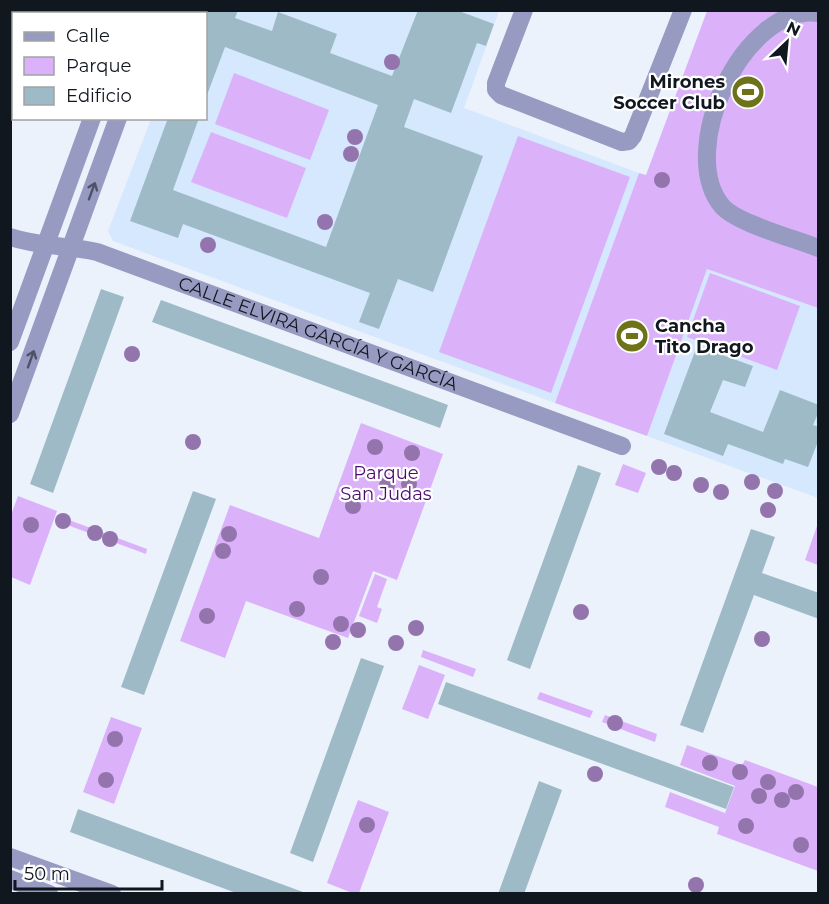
<svg xmlns="http://www.w3.org/2000/svg" width="829" height="904" font-family="Montserrat,sans-serif">
  <style>
    .built { fill: #d5e8fe }
    .green { fill: #dbb2fa }
    .building { fill: #9ebac6 }
    .lines { fill: none; stroke-linecap: round; stroke-linejoin: round }
    .minor { stroke: #989bc1; stroke-width: 18 }
    .tree { fill: #9474ad }
    .oneway { stroke: #4e5268 }
    .labels { text-anchor: middle; stroke-width: 4.5; stroke-linejoin: round; paint-order: stroke }
    .poi-label { font-size: 18px; font-weight: bold; fill: #11171f; stroke: #fff; text-anchor: end }
    .street-label { font-size: 18px; fill: #11171f; stroke: #fff }
    .park-label { font-size: 18px; fill: #4c0c6d; stroke: #fff }
  </style>
  <rect width="100%" height="100%" fill="#ebf2fb"/>
  <!-- built -->
  <path class="built" d="M191,11H499L464,108L639,173L555,403L113,241L108,231L151,119L206,118V14L190,13Z
    M707,268L818,308V498L647,436Z"/>
  <!-- green -->
  <path class="green" d="M707,11H818V308L707,269L647,436L555,403L639,173L646,175Z
    M234,73L329,110L310,160L215,124Z
    M211,132L306,168L287,218L191,182Z
    M518,136L630,177L551,393L439,352Z
    M710,273L800,306L777,370L687,337Z
    M361,423L443,454L397,580L373,571L348,638L246,601L225,658L180,641L230,505L319,538Z
    M623,464L646,473L638,493L615,485Z
    M18,496L57,511L30,585L11,577V515Z
    M61,517L147,549L146,554L59,522Z
    M817,526H818V565L805,560Z
    M375,574L387,579L377,607L382,609L377,623L359,616Z
    M423,650L476,669L473,677L421,657Z
    M419,665L445,675L428,719L402,709Z
    M540,692L593,711L590,718L537,699Z
    M605,715L657,734L655,742L602,722Z
    M111,717L142,728L114,804L83,792Z
    M687,745L742,765L745,760L818,787V871L717,834L719,827L665,807L670,792L725,813L735,786L680,765Z
    M358,800L389,812L359,893L355,894L327,883Z"/>
  <!-- building -->
  <path class="building" d="M206,10H238L235,18L272,31L278,12L337,34L330,53L392,76L418,10H456L494,24L486,46L477,43L451,113L414,99L404,127L483,156L433,292L398,279L379,329L359,322L370,293L183,224L178,238L130,221L168,118H199L173,190L326,247L378,105L225,47L207,95H206Z
    M101,289L124,297L53,493L30,484Z
    M161,300L448,405L440,428L152,322Z
    M697,346L753,366L745,387L723,380L710,412L763,432L780,390L819,405V411L813,425L819,427V439L808,467L785,459L783,464L728,444L723,456L664,434Z
    M578,465L601,473L530,669L507,660Z
    M193,491L216,499L144,695L121,687Z
    M751,529L775,537L762,573L819,593V619L754,595L703,733L680,725Z
    M361,658L384,666L313,862L290,853Z
    M446,682L734,787L726,809L438,704Z
    M539,781L562,790L524,894H498Z
    M78,809L303,892V894H239L70,832Z"/>
  <g class="lines">
    <!-- minor -->
    <g class="minor">
      <path d="M524,10L496,83V90L501,95L622,142L629,141L633,136L683,10"/>
      <path d="M818,13C743,4 676,151 722,206C736,223 796,239 818,248"/>
      <path d="M131,14L132,10"/>
      <path d="M156,14L158,10"/>
      <path id="s1" d="M10,237C41,247 66,245 97,252L622,446"/>
      <path d="M10,342L92,118"/>
      <path d="M10,414L118,118"/>
      <path d="M10,857L112,894"/>
      <path d="M10,879L49,894"/>
    </g>
  </g>
  <!-- trees -->
  <g class="tree">
    <circle cx="392" cy="62" r="8"/>
    <circle cx="355" cy="137" r="8"/>
    <circle cx="351" cy="154" r="8"/>
    <circle cx="662" cy="180" r="8"/>
    <circle cx="325" cy="222" r="8"/>
    <circle cx="208" cy="245" r="8"/>
    <circle cx="132" cy="354" r="8"/>
    <circle cx="193" cy="442" r="8"/>
    <circle cx="375" cy="447" r="8"/>
    <circle cx="412" cy="453" r="8"/>
    <circle cx="659" cy="467" r="8"/>
    <circle cx="674" cy="473" r="8"/>
    <circle cx="752" cy="482" r="8"/>
    <circle cx="409" cy="484" r="8"/>
    <circle cx="387" cy="485" r="8"/>
    <circle cx="701" cy="485" r="8"/>
    <circle cx="775" cy="491" r="8"/>
    <circle cx="721" cy="492" r="8"/>
    <circle cx="353" cy="506" r="8"/>
    <circle cx="768" cy="510" r="8"/>
    <circle cx="63" cy="521" r="8"/>
    <circle cx="31" cy="525" r="8"/>
    <circle cx="95" cy="533" r="8"/>
    <circle cx="229" cy="534" r="8"/>
    <circle cx="110" cy="539" r="8"/>
    <circle cx="223" cy="551" r="8"/>
    <circle cx="321" cy="577" r="8"/>
    <circle cx="297" cy="609" r="8"/>
    <circle cx="581" cy="612" r="8"/>
    <circle cx="207" cy="616" r="8"/>
    <circle cx="341" cy="624" r="8"/>
    <circle cx="416" cy="628" r="8"/>
    <circle cx="358" cy="630" r="8"/>
    <circle cx="762" cy="639" r="8"/>
    <circle cx="333" cy="642" r="8"/>
    <circle cx="396" cy="643" r="8"/>
    <circle cx="615" cy="723" r="8"/>
    <circle cx="115" cy="739" r="8"/>
    <circle cx="710" cy="763" r="8"/>
    <circle cx="740" cy="772" r="8"/>
    <circle cx="595" cy="774" r="8"/>
    <circle cx="106" cy="780" r="8"/>
    <circle cx="768" cy="782" r="8"/>
    <circle cx="796" cy="792" r="8"/>
    <circle cx="759" cy="796" r="8"/>
    <circle cx="782" cy="800" r="8"/>
    <circle cx="367" cy="825" r="8"/>
    <circle cx="746" cy="826" r="8"/>
    <circle cx="801" cy="845" r="8"/>
    <circle cx="696" cy="885" r="8"/>
  </g>
  <!-- one-way arrows -->
  <defs><path id="oneway-shaft" d="M-6 0H5M1.5-3L5.5 0L1.5 3" fill="none" stroke-width="1.6" stroke-linecap="round" stroke-linejoin="round" transform="scale(1.5)"/></defs>
  <g class="oneway">
    <use href="#oneway-shaft" transform="translate(92 191) rotate(-70)"/>
    <use href="#oneway-shaft" transform="translate(31 359) rotate(-70)"/>
  </g>
  <!-- icons -->
  <defs>
    <g id="stadium-disc" transform="scale(1.725)"><circle r="9.5" fill="#6e7218" stroke="#fff"/><path d="M0-5a6.5 5 0 1 0 0 10a6.5 5 0 1 0 0-10ZM-3.5-1.8h7v3.6h-7Z" fill="#fff"/></g>
  </defs>
  <g fill-rule="evenodd">
    <use href="#stadium-disc" x="748" y="92"/>
    <use href="#stadium-disc" x="632" y="336"/>
  </g>
  <g class="labels">
    <!-- poi labels -->
    <g class="poi-label">
      <text x="725" y="88">Mirones<tspan x="725" dy="21">Soccer Club</tspan></text>
      <text x="655" y="332" text-anchor="start">Cancha<tspan x="655" dy="21">Tito Drago</tspan></text>
    </g>
    <!-- street labels -->
    <g class="street-label">
      <text dy="6" stroke="none"><textPath href="#s1" startOffset="324">CALLE ELVIRA GARCÍA Y GARCÍA</textPath></text>
    </g>
    <!-- park labels -->
    <g class="park-label">
      <text x="386" y="479">Parque<tspan x="386" dy="21">San Judas</tspan></text>
    </g>
  </g>
  <!-- border -->
  <rect width="829" height="904" fill="none" stroke="#11171f" stroke-width="24"/>
  <!-- legend -->
  <rect x="12" y="12" width="195" height="108" fill="#ffffff" stroke="#a0a2a5" stroke-width="1.5"/>
  <rect x="24" y="32" width="30" height="9" fill="#989bc1" stroke="#a0a2a5" stroke-width="1.5"/>
  <text x="66" y="42" font-size="18" fill="#11171f">Calle</text>
  <rect x="24" y="57" width="30" height="18" fill="#dbb2fa" stroke="#a0a2a5" stroke-width="1.5"/>
  <text x="66" y="72" font-size="18" fill="#11171f">Parque</text>
  <rect x="24" y="87" width="30" height="18" fill="#9ebac6" stroke="#a0a2a5" stroke-width="1.5"/>
  <text x="66" y="102" font-size="18" fill="#11171f">Edificio</text>
  <!-- north arrow -->
  <g transform="translate(787 42) rotate(26)" stroke="#ffffff" stroke-width="4.5" paint-order="stroke">
  <path d="M0-4.5L10 22L0 15L-10 22Z" fill="#11171f"/>
  <text y="-9" font-size="16" font-weight="bold" text-anchor="middle" fill="#11171f">N</text>
  </g>
  <!-- scale -->
  <path d="M15 880v9h147v-9" fill="none" stroke="#11171f" stroke-width="3"/>
  <text x="24" y="880" font-size="18" fill="#11171f" stroke="#ffffff" stroke-width="4.5" paint-order="stroke">50 m</text>
</svg>
